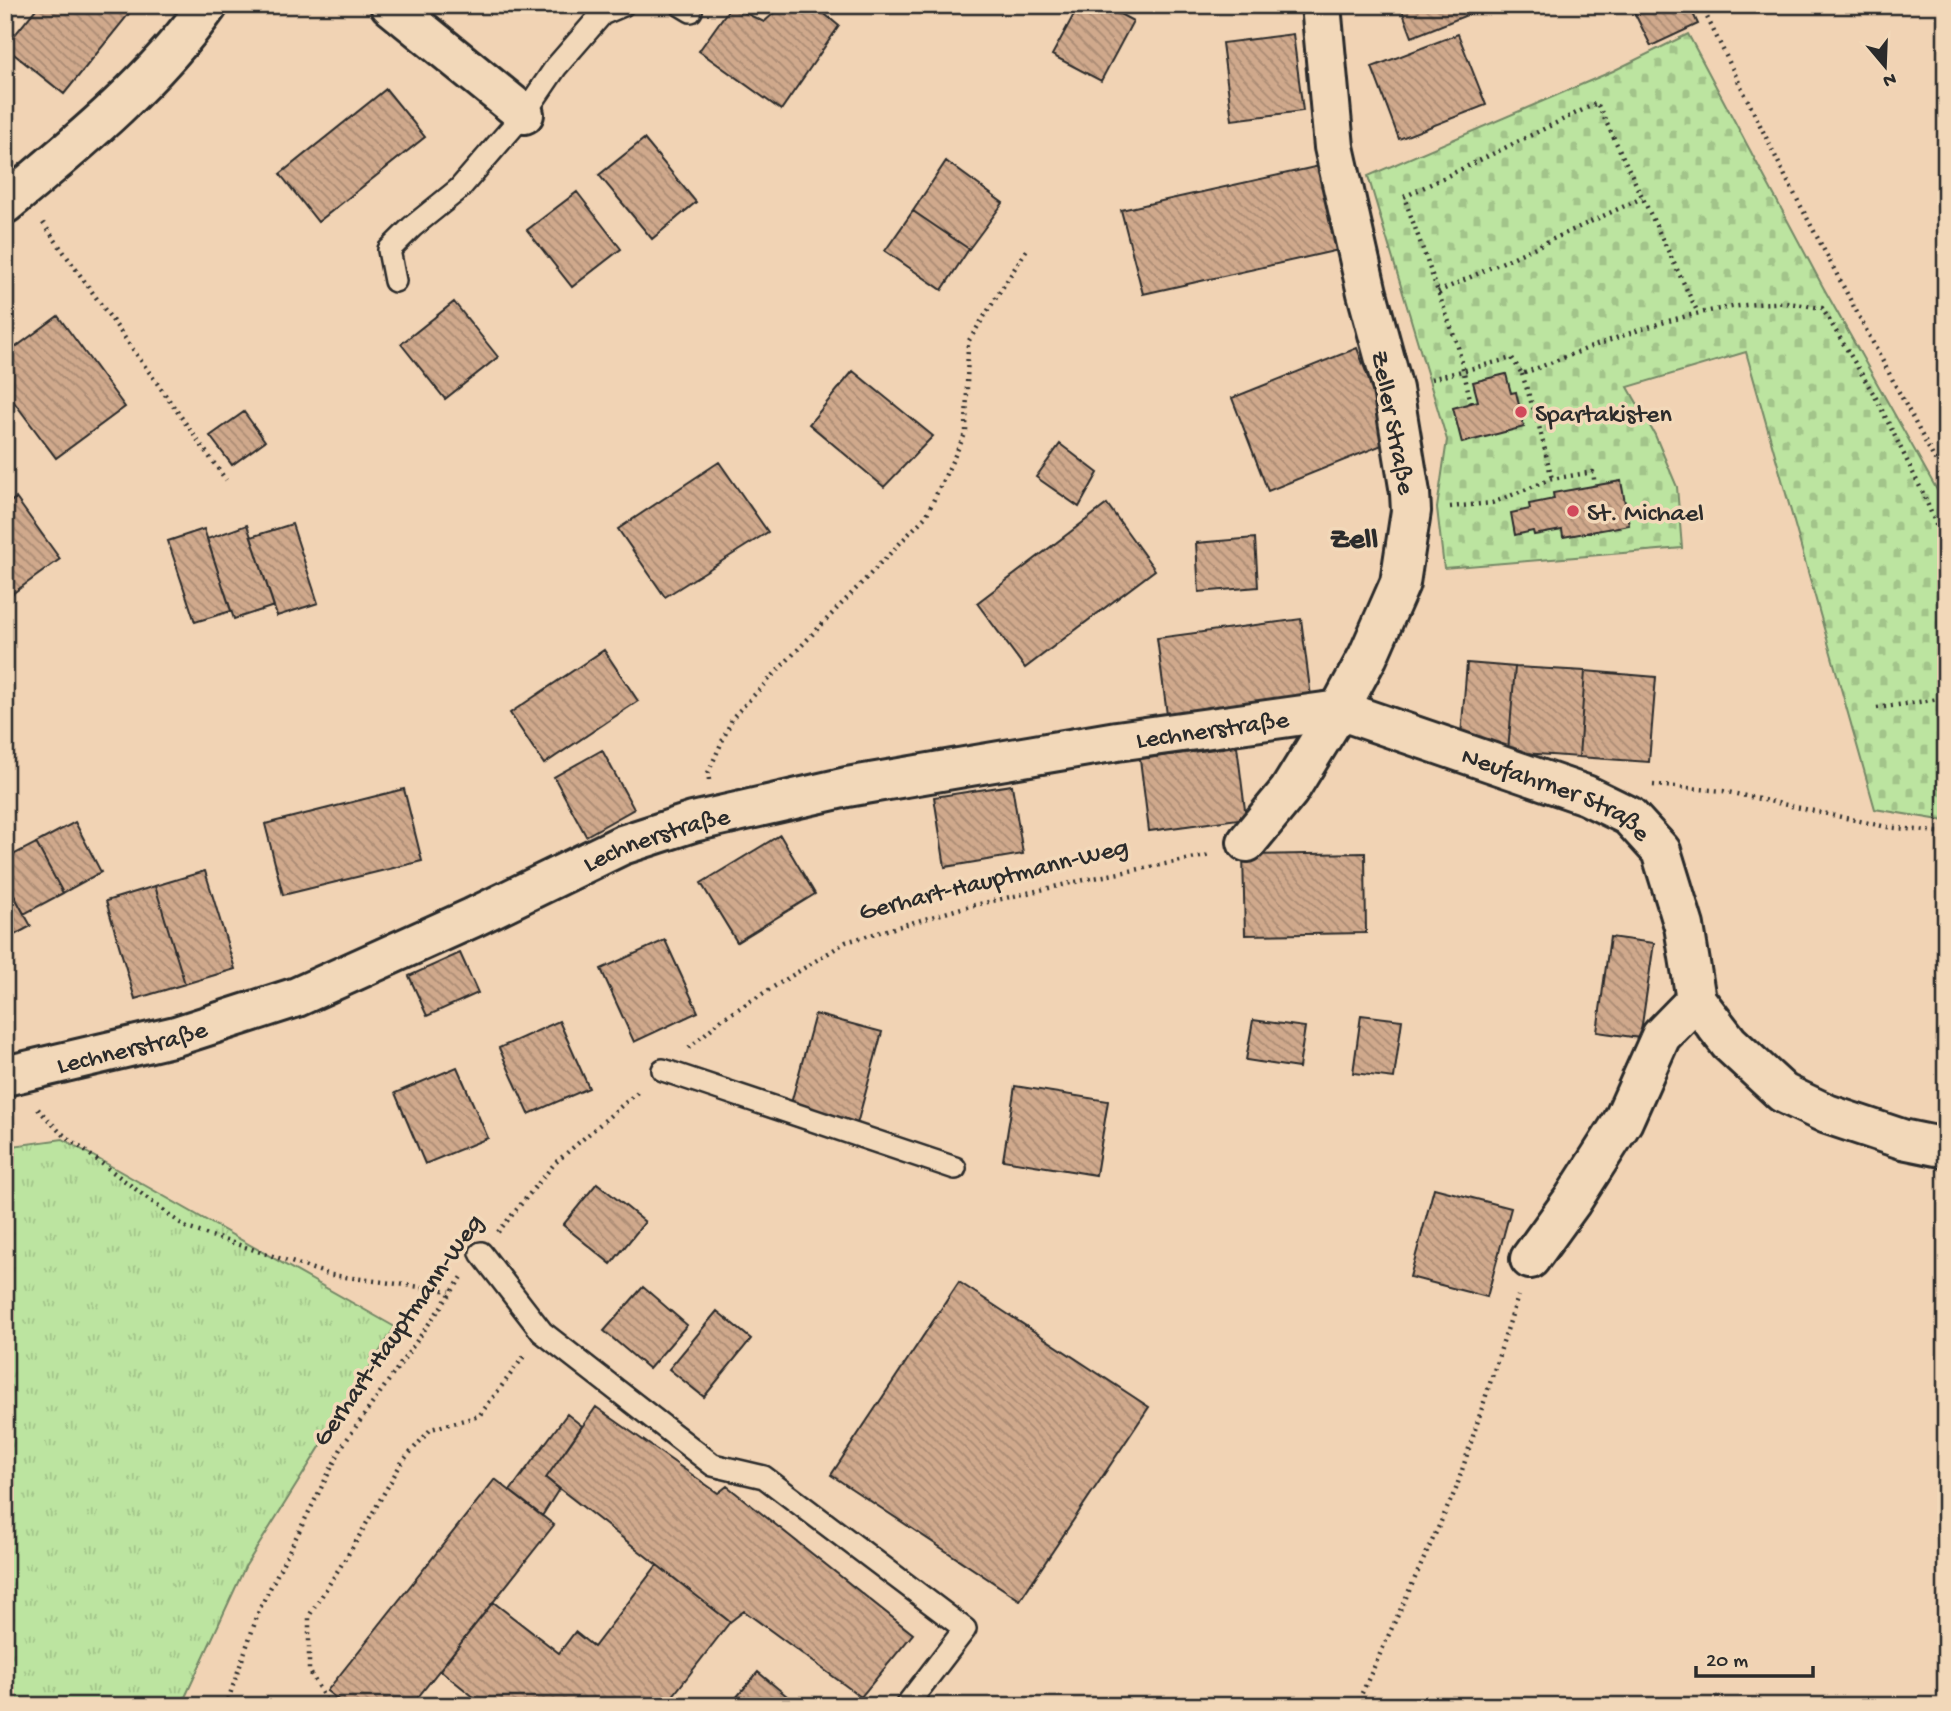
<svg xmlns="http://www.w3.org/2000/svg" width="1951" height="1711" font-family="'Gochi Hand',sans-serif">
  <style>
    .grass { fill: url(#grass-tufts); stroke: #748866; stroke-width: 2 }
    .cemetery { fill: url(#cemetery-stones); stroke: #748866; stroke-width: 2 }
    .building { fill: url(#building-back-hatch); stroke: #2b2b2b; stroke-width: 2 }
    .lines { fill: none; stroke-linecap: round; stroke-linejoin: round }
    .service-casing { stroke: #2b2b2b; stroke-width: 26 }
    .minor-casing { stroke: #2b2b2b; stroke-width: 44 }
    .path { stroke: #2b2b2b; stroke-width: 4.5; stroke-dasharray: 2 5; stroke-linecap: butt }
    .service { stroke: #f2d8b9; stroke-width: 21 }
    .minor { stroke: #f2d8b9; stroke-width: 38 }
    .poi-dot { fill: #d1495b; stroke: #f2d8b9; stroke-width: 2.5 }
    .labels { text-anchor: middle; stroke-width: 7; stroke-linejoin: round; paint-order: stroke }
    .poi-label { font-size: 26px; fill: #2b2b2b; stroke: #f2d8b9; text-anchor: start }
    .street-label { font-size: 26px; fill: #2b2b2b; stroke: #f2d8b9 }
    .quarter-label { font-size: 30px; font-weight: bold; fill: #2b2b2b; stroke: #f2d8b9 }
  </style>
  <defs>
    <pattern id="grass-tufts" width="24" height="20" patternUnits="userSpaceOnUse" patternTransform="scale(1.75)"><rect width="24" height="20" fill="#bce4a0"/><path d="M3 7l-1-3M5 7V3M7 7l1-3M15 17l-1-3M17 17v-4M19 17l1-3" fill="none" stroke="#a2c48a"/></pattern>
    <pattern id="cemetery-stones" width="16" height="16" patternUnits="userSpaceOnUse" patternTransform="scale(1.75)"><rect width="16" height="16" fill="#bce4a0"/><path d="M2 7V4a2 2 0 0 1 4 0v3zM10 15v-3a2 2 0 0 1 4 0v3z" fill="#a2c48a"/></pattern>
    <pattern id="building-back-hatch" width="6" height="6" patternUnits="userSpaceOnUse" patternTransform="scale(1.75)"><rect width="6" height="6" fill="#d0a98c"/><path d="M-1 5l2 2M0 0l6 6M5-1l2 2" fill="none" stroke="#a98a73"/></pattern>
  </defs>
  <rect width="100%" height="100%" fill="#f1d3b4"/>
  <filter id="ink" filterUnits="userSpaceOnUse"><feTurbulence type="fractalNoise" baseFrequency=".0143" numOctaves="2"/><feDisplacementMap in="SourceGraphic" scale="14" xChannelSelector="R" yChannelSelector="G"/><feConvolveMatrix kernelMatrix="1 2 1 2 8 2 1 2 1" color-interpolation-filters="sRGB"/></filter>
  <g filter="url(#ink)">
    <!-- grass -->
    <path class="grass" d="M63,1139L395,1327L245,1567L181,1706H5V1147Z"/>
    <!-- cemetery -->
    <path class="cemetery" d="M1688,34L1823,287L1946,506V821L1875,809L1746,352L1628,387L1655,435L1677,487L1682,548L1444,568L1437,508L1447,440L1368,176L1613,71Z"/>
    <!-- building -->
    <path class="building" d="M39,5H126L132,10L64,94L5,47Z
      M783,5H814L839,26L781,110L699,51L731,6L764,22Z
      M1079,5H1103L1133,21L1101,81L1052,55Z
      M1400,5H1492L1412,37Z
      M1633,5H1689L1698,24L1651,46L1631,6Z
      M1293,34L1303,111L1232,120L1222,43Z
      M1458,34L1486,105L1399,139L1372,67Z
      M386,89L425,137L318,222L280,174Z
      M644,139L696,202L652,239L599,175Z
      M946,161L1003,203L969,249L913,211Z
      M1324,165L1343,249L1143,294L1121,210Z
      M577,192L621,249L572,287L527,230Z
      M913,211L969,249L942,290L885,251Z
      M454,302L498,357L445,399L401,344Z
      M58,316L125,407L56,458L5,390V355Z
      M1357,348L1392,441L1268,491L1232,398Z
      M853,371L933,436L884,487L809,424Z
      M1506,374L1511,393L1516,392L1524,427L1462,443L1453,408L1478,401L1473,382Z
      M244,412L265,441L232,465L210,436Z
      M1060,444L1098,473L1079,507L1036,477Z
      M719,462L768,532L665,597L618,529Z
      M1621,481L1629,525L1563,537L1562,530L1534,535L1533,531L1515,535L1511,513L1530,509L1529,504L1554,499L1553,493Z
      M16,498L60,559L5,599V506Z
      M1107,504L1155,570L1025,668L977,603Z
      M292,524L318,603L277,616L251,537Z
      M247,525L274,606L234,619L207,539Z
      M204,529L231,611L195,622L168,541Z
      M1255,538L1258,587L1199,592L1196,543Z
      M1301,619L1311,697L1167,715L1157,638Z
      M604,650L638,701L544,764L510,713Z
      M1467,663L1515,667L1508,752L1460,748Z
      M1515,667L1585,671L1579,757L1508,752Z
      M1585,671L1656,677L1649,762L1579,757Z
      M1237,746L1246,818L1149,831L1140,759Z
      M602,750L634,809L586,836L554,777Z
      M1012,785L1023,854L945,867L934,797Z
      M404,789L422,861L283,895L265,824Z
      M75,822L101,872L63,893L36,843Z
      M780,835L815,894L737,942L701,883Z
      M36,843L63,893L24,914L5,879V859Z
      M1365,853L1366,933L1245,935L1243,855Z
      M205,871L235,969L185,984L155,886Z
      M5,879L31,926L5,940Z
      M155,886L185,984L135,999L106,901Z
      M1610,937L1654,943L1640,1038L1597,1032Z
      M665,940L698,1012L634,1042L601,969Z
      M460,953L478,993L427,1016L409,976Z
      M815,1014L882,1032L857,1124L790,1107Z
      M1361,1015L1402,1020L1394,1078L1353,1073Z
      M1253,1020L1305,1027L1299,1068L1246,1060Z
      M559,1021L589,1088L529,1114L499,1048Z
      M457,1067L488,1138L425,1164L395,1093Z
      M1015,1086L1108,1101L1096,1175L1003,1160Z
      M597,1183L645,1222L611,1264L563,1225Z
      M1434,1188L1511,1208L1487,1297L1410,1277Z
      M959,1282L1149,1407L1020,1600L831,1475Z
      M643,1287L687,1325L649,1369L604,1331Z
      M717,1311L751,1339L704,1397L669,1369Z
      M596,1407L718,1493L727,1486L913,1634L861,1697L744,1611L730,1622L546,1478Z
      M567,1414L582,1426L546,1478L559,1489L542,1516L510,1491Z
      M495,1479L554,1525L411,1706H346L327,1691Z
      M657,1565L730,1622L665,1706H485L440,1670L493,1602L559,1653L575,1632L594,1647Z
      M758,1672L799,1706H729Z"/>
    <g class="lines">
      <!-- service casing -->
      <g class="service-casing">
        <path id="service" d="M681,5L691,11
          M395,281L389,250L412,227L459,189L524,114L556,67L602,14L623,5
          M663,1070L955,1168
          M481,1253L542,1332L713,1465L764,1477L965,1629L906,1706"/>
      </g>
      <!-- minor casing -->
      <g class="minor-casing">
        <g id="minor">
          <path d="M390,5L524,114"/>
          <path d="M5,204C77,144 154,81 208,5"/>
          <path d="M1247,842L1289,791L1339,710L1368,656L1400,583L1411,511L1410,493L1393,389L1367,293L1334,147L1321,5"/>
          <path id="s1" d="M5,1076L176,1036L297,997L472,918L622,845L693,822L847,787L1117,741L1339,710L1586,795L1629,816L1661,851L1684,926L1696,1000L1729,1043L1783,1093L1827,1114L1902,1139L1946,1148"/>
          <path d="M1530,1259L1572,1201L1623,1121L1661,1036L1696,1000"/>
        </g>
      </g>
      <!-- path -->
      <path class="path" d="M1701,5L1787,180L1946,481
        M43,223L226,480
        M1438,292L1642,198
        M1522,374L1539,426L1552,479
        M1431,379L1512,358L1522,374C1602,343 1687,306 1774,303C1789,302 1806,306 1822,308L1876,398L1923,493L1946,549
        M1471,403L1458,347L1404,197L1597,103L1698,313
        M1450,507L1492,503L1552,479L1593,472L1595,486
        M1877,708L1946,698
        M709,780L708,773L733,717L926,516L966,432L968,342L1027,249
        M1653,785L1723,791L1887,827L1946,833
        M689,1048L722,1019L846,942L962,908L1084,880L1211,855
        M38,1109L60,1132L187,1228L331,1275L450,1291
        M498,1232L555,1163L640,1090
        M226,1706L260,1608L343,1445L462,1277
        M329,1706L309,1670V1616L354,1545L402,1462L431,1429L479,1416L525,1355
        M1356,1706L1456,1489L1518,1296"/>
      <!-- service -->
      <use href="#service" class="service"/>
      <!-- minor -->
      <use href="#minor" class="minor"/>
    </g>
  </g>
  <!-- markers -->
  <g class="poi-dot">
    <circle cx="1521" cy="412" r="7"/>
    <circle cx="1573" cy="511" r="7"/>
  </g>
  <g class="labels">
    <!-- poi labels -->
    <g class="poi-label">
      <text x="1535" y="421">Spartakisten</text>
      <text x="1587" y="520">St. Michael</text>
    </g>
    <!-- street labels -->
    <g class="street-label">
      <text transform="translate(1395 422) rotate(79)" y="9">Zeller Straße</text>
      <text dy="9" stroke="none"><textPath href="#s1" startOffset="1264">Lechnerstraße</textPath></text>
      <text dy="9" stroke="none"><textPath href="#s1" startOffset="1626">Neufahrner Straße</textPath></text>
      <text dy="9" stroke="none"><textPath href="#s1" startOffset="696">Lechnerstraße</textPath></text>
      <text transform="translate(993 877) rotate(-14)" y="9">Gerhart-Hauptmann-Weg</text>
      <text dy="9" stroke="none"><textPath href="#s1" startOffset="130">Lechnerstraße</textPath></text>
      <text transform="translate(396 1329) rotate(-55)" y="9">Gerhart-Hauptmann-Weg</text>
    </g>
    <!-- quarter labels -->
    <g class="quarter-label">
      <text x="1354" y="547">Zell</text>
    </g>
  </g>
  <!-- margin -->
  <rect width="1951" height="1711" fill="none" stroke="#f2d8b9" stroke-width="28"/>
  <rect x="14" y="14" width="1923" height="1683" fill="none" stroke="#2b2b2b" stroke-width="2.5" filter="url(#ink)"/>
  <!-- north arrow -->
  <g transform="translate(1885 66) rotate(161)" stroke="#f2d8b9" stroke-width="5" paint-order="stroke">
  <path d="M0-5L12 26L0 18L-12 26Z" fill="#2b2b2b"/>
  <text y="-10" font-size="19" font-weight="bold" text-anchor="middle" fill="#2b2b2b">N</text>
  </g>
  <!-- scale -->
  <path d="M1696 1666v10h117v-10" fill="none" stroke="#2b2b2b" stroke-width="3.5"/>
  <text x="1706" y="1666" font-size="21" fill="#2b2b2b" stroke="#f2d8b9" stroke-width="5" paint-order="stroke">20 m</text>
</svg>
